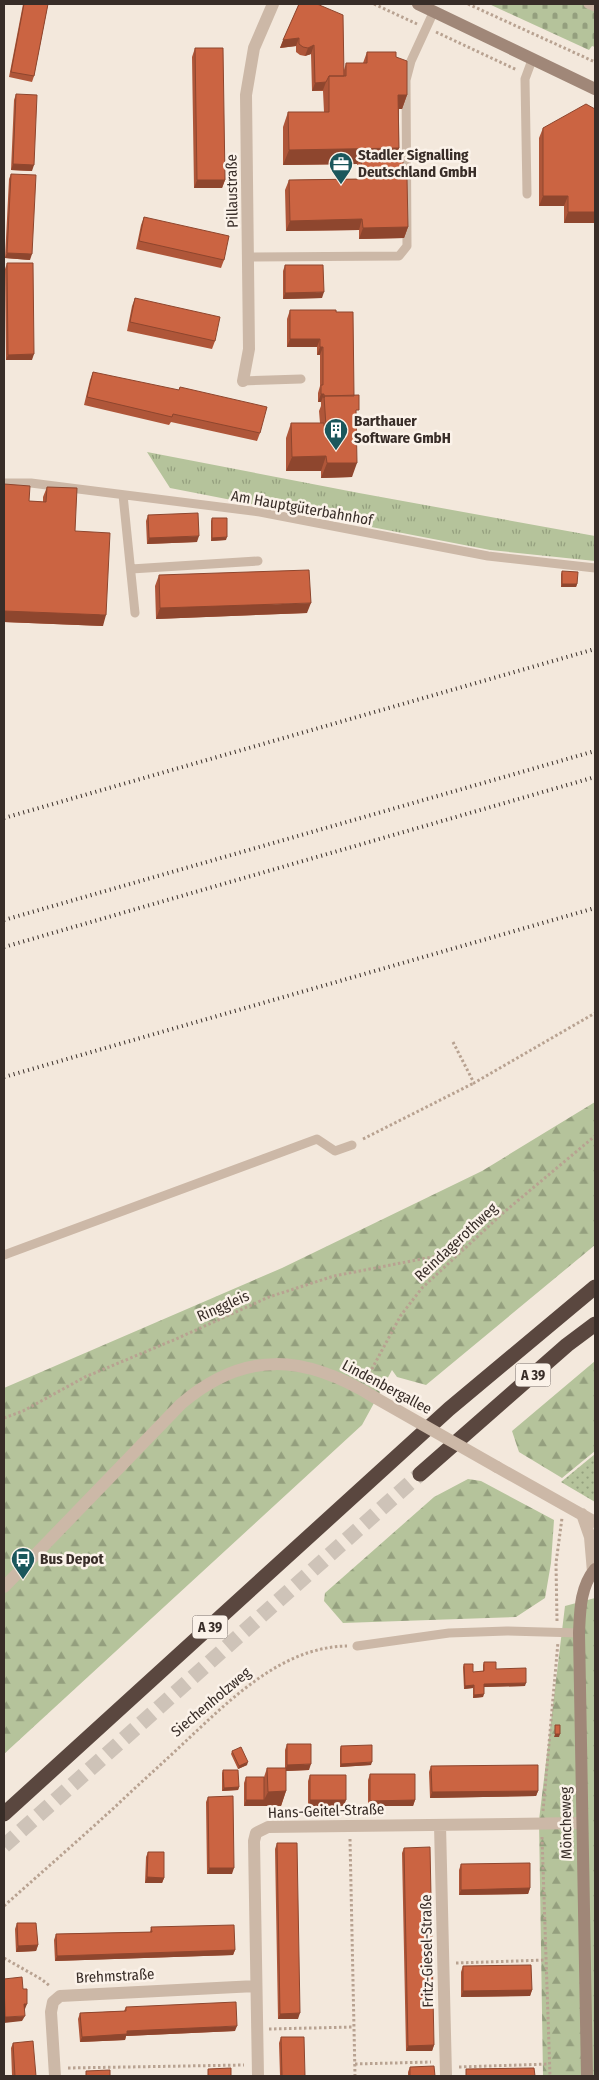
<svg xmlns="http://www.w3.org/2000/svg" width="599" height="2080" font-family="'Fira Sans Condensed',sans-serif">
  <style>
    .grass { fill: url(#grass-tufts) }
    .forest { fill: url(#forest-firs) }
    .cemetery { fill: url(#cemetery-stones) }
    .park { fill: url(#park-dots) }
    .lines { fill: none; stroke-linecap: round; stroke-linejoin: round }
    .highway-tunnel { stroke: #cec3b8; stroke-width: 15; stroke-dasharray: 15 8; stroke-linecap: butt }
    .path { stroke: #b8a291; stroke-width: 3; stroke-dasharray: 2.5 2.5; stroke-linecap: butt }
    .lane { stroke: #ccb8a7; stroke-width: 9 }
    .street { stroke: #ccb8a7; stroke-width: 12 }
    .secondary { stroke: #a08778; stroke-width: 12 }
    .highway { stroke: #5a473f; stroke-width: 15 }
    .rail { stroke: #382d28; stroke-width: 4; stroke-dasharray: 1 4; stroke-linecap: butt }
    .street-bridge { stroke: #ccb8a7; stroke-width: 12 }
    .wall { fill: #af5639 }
    .shaded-wall { fill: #8e462e }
    .building { fill: #cb6442; stroke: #8e462e }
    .labels { text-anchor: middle; stroke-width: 5; stroke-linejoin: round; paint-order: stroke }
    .shield { fill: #fbf2e9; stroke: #726862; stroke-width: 1 }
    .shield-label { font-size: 14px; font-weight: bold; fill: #382d28 }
    .poi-label { font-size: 15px; font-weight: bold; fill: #382d28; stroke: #fbf2e9; text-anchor: start }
    .street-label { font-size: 15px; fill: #382d28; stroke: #fbf2e9 }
  </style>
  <defs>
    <pattern id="grass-tufts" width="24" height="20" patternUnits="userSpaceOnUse" patternTransform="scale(1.25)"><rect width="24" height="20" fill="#b5c39b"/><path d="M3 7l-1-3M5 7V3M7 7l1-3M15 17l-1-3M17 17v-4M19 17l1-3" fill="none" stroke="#949f7e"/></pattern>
    <pattern id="forest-firs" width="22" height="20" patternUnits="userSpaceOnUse" patternTransform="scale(1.25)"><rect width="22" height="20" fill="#b5c39b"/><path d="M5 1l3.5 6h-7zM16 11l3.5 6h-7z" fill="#949f7e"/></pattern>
    <pattern id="cemetery-stones" width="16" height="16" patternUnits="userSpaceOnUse" patternTransform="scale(1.25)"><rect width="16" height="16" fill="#b5c39b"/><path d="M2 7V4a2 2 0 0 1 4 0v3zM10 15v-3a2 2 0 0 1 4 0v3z" fill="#949f7e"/></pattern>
    <pattern id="park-dots" width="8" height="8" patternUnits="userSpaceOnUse" patternTransform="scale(1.25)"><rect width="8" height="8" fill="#b5c39b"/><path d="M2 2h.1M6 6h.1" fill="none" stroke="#949f7e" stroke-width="1.8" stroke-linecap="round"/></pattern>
  </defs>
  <rect width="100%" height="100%" fill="#f3e8dc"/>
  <!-- grass -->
  <path class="grass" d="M147,452L359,493L595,536V561L490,550L170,488Z"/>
  <!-- forest -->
  <path class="forest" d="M595,1102V1245L426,1385L397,1377L392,1370L362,1425L4,1754V1388L282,1268L482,1171Z
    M595,1361V1451L562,1478L519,1452L512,1431Z
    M468,1479L481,1481L554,1520L551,1563L545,1598L516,1617L343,1623L324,1601L325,1593L434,1497Z
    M595,1598V2076H543L539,1820L565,1606Z"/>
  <!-- cemetery -->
  <path class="cemetery" d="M489,4H595V47L592,46L589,50Z"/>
  <!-- park -->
  <path class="park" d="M595,1454V1502L561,1482Z"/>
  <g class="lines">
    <!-- highway-tunnel -->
    <path class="highway-tunnel" d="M4,1846L420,1474"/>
    <!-- path -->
    <path class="path" d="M374,4L417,24
      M468,4L595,62
      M436,32L517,70
      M453,1042L474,1083L595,1013
      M363,1139L474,1083
      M367,1378L401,1315L422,1288L503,1213L595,1136
      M4,1418L23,1411L85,1377L176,1339L269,1297L334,1276L437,1256L463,1248
      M557,1621L556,1563L562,1518
      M543,1811L558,1642
      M542,1837L550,2076
      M350,1839L355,2076
      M4,1906C42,1872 80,1839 117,1805C140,1783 164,1762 187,1740C231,1699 282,1647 347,1646
      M4,1958L41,1979L50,1986
      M456,1963L546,1960
      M269,2029L354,2027
      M355,2064L431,2062
      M459,2067L549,2064
      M68,2068L244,2065"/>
    <!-- lane -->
    <path class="lane" d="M588,4L595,7
      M527,194L525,79L532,60
      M249,257L399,256L407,246L406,80L411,61L434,11
      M243,381L301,379
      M4,483H31L260,512L488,556L595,568
      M123,495L135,613
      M131,569L258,561
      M4,1255L317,1139L335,1151L352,1145
      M357,1646L449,1633L507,1631L579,1633"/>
    <!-- street -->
    <path class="street" d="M243,381L249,349L246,95L254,48L273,4
      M497,1467L595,1522
      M582,1514L590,1537L593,1572
      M4,1587L181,1404C245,1349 305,1355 374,1397
      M440,1825L446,2076
      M55,2076L51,2012L53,2002L60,1996L256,1986
      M258,2076L254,1841L256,1833L268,1827L582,1823"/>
    <!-- secondary -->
    <path class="secondary" d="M418,4L595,89
      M587,2076L579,1633C580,1611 580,1587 595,1569"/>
    <!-- highway -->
    <path class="highway" d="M420,1474L567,1345L595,1324
      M4,1814L449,1409L595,1287"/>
    <!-- rail -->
    <path class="rail" d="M4,818L595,649
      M4,920L595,751
      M4,947L595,777
      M4,1077L595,908"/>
    <!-- street-bridge -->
    <path class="street-bridge" d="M374,1397L497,1467"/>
  </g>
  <!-- wall -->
  <path class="wall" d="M23,4H48L34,76L32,82L9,77Z
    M299,4L344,70L346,63H363L367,52L396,57L407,95L402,109H399V148L398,152L403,178L408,227L404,238L359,239V230L286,231L285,190L289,180L358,179L357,164L283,165V127L288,112H324L323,91H312L311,54L305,56L300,55L296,52V46L280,48Z
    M195,48L225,180L222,188H194L192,57Z
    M16,94L32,171L11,170L14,100Z
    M595,109V223H564V206H539V138L543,128Z
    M11,174L30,260L5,258L9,179Z
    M144,217L224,260L221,268L136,249L141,225Z
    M7,263L32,360H6L5,269Z
    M285,265L322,298L283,299V271Z
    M135,298L215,341L212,349L127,331L132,306Z
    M290,310H336L354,396L356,417L352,477L321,478V471H286V438L291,423H320L319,411L321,406V402H318V393L320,386V355H317V347H287V319Z
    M93,372L260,433L257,441L171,422L169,425L84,405L90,380Z
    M4,484L29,501L43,502V497L47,487L75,531L103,626L4,622Z
    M148,515L197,542L147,544L146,521Z
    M212,518L226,540L211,541V521Z
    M562,571L577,584L576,587H561V574Z
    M159,575L307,613L156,619L155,586Z
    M484,1662L496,1669L525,1686L484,1687L483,1697L473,1698V1688L464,1689L463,1667L464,1664L473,1672L483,1671V1665Z
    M287,1744L309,1770L286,1771V1791L281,1806H244V1783L246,1777H264L267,1768H285V1750Z
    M341,1746L371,1765L340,1767V1749Z
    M232,1751L247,1765L238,1769L231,1754Z
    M431,1766L538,1791L536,1796L430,1798L429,1772Z
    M223,1770L239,1787L238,1790L222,1791V1773Z
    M370,1774L415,1800L413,1806H368V1780Z
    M310,1775L344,1806H308V1781Z
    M208,1797L232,1874H207L206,1802Z
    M277,1843L298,2019H278L275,1849Z
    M404,1848L434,2045L432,2051H406L402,1853Z
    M148,1852L164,1878L162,1883H145L146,1857Z
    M461,1864L530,1888L528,1894L459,1895V1870Z
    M17,1923L38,1945L36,1951L16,1952L15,1929Z
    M151,1927L235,1950L233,1955L55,1961L54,1940L56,1934L150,1932Z
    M463,1966L532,1990L530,1996L461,1997V1972Z
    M126,2007L235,2031L126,2036L125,2040L80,2042L78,2019L80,2013L124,2011Z
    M281,2037L305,2076H280L279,2043Z
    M13,2043L36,2076H12L11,2048Z
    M410,2067L435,2076H408V2072Z"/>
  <!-- shaded-wall -->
  <path class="shaded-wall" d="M299,38L296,46L280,48L283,40Z
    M314,45L311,54L305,56L308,48Z
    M326,82L323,90L312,91L315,83Z
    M398,95H407L402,109H393Z
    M399,148L394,163L361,153L357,164L283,165L289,150Z
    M13,164L34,165L32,171L11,170Z
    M197,180H225L222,188H194Z
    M543,196H568L564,206H539Z
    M568,212H595V223H564Z
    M362,219L359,230L286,231L290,221Z
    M408,227L404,238L359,239L363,228Z
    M7,253L32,254L30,260L5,258Z
    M324,292L322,298L283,299L285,293Z
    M290,339H320L317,347H287Z
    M320,347H323L320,355H317Z
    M34,354L32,360H6L8,355Z
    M321,394H324L321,402H318Z
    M326,456L321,471H286L292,457Z
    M327,463H357L352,477L321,478Z
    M199,536L197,542L147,544L149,538Z
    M227,537L226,540L211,541L212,538Z
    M562,584H577L576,587H561Z
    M311,603L307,613L156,619L160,608Z
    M4,611L106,615L103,626L4,622Z
    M526,1683L525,1686L483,1687L484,1684Z
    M474,1685L473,1688L464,1689L465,1686Z
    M484,1694L483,1697L473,1698L474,1695Z
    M555,1734H560L559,1737H554Z
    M248,1762L247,1765L238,1769L239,1766Z
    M372,1762L371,1765L340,1767L341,1764Z
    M311,1764L309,1770L285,1771L287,1765Z
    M239,1787L238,1790L222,1791L224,1788Z
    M286,1791L281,1806H244L246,1800H264L268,1792Z
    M538,1791L536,1796L430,1798L432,1792Z
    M310,1800H346L344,1806H308Z
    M415,1800L413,1806H368L370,1801Z
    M209,1868H234L232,1874H207Z
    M147,1877L164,1878L162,1883H145Z
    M530,1888L528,1894L459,1895L461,1890Z
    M38,1945L36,1951L16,1952L18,1946Z
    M235,1950L233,1955L55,1961L57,1956Z
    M532,1990L530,1996L461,1997L463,1991Z
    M24,2004H27L25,2009L22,2010Z
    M300,2013L298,2019H278L280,2014Z
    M25,2016L22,2021L4,2023L5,2017Z
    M237,2026L235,2031L126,2036L125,2040L80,2042L82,2037L127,2031Z
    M434,2045L432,2051H406L408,2046Z"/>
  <!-- building -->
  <path class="building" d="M24,4H48L34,76L11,72Z
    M299,4H317L343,15L344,76H329L326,82L315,83L314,45L308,48L303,47L299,44V38L283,40Z
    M195,48H223L225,180H197Z
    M367,52H396V57L407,61V95H398L399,148L289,150L288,112H329V76H346V63H367Z
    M16,94L37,95L34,165L13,164Z
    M586,104L595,109V212H568V196H543V128Z
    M403,152V178H407L408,227L363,228L362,219L290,221L289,180L362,179L361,153Z
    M11,174L36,175L32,254L7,253Z
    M144,217L229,236L224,260L139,241Z
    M7,263H33L34,354L8,355Z
    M285,265H323L324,292L285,293Z
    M135,298L220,317L215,341L130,322Z
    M290,310H336V312H353L354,396H324V398V394H321V385H323V347H320V339H290Z
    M93,372L179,390L180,387L267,407L260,433L173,414L172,417L87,397Z
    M359,395V410H356L357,463H327L326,456L292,457L291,423H324V426H326L324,396Z
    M4,484L30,486L29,501L46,502L47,487L77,488L75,531L110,533L106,615L4,611Z
    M198,513L199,536L149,538L148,515Z
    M212,518H227V537L212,538Z
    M309,570L311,603L160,608L159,575Z
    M562,571L578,572L577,584H562Z
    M484,1662H496V1669L526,1668V1683L484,1684V1694L474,1695V1685L465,1686L464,1664H473V1672L484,1671Z
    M555,1725H560V1734H555Z
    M287,1744H311V1764L287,1765Z
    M372,1745V1762L341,1764V1746Z
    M241,1747L248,1762L239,1766L232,1751Z
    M538,1765V1791L432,1792L431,1766Z
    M267,1768H286V1791L268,1792Z
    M223,1770H238L239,1787L224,1788Z
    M370,1774H415V1800L370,1801Z
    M310,1775H346V1800H310Z
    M246,1777H264V1800H246Z
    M233,1796L234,1868H209L208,1797Z
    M277,1843H297L300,2013L280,2014Z
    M430,1847L434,2045L408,2046L404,1848Z
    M148,1852H164V1878L147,1877Z
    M530,1863V1888L461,1890V1864Z
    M17,1923H36L38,1945L18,1946Z
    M234,1925L235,1950L57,1956L56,1934L152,1932L151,1927Z
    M531,1965L532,1990L463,1991V1966Z
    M22,1977L23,1989H27V2004H24L25,2016L5,2017L4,1979Z
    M236,2002L237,2026L127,2031V2034L82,2037L80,2013L126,2011V2007Z
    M281,2037H304L305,2076H282Z
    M33,2041L36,2076H15L13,2043Z
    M434,2066L435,2076H410V2067Z
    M231,2068V2076H208V2069Z
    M534,2068L535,2076H466V2069Z
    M110,2070V2076H86V2071Z"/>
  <!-- icons -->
  <defs>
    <g id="office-pin" transform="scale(1.25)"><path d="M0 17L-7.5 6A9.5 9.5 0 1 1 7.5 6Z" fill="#1b575c" stroke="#fbf2e9"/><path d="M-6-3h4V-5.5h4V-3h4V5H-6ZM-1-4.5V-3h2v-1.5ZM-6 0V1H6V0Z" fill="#fff"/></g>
    <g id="building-pin" transform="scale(1.25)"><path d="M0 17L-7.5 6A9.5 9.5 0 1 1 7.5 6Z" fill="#1b575c" stroke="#fbf2e9"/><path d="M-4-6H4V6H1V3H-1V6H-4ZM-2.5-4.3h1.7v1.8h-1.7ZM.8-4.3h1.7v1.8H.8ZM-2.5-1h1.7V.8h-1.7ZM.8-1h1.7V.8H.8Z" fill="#fff"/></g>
    <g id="bus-pin" transform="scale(1.25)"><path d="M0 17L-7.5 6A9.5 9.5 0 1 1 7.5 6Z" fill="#1b575c" stroke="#fbf2e9"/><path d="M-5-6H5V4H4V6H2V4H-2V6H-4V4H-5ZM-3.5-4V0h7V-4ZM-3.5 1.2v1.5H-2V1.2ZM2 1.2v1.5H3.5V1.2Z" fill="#fff"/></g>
  </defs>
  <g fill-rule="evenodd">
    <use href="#office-pin" x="341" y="164"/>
    <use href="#building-pin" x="336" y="430"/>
    <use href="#bus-pin" x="23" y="1559"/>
  </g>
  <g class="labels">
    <!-- shield labels -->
    <g class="shield">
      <rect x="515.5" y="1363.5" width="35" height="23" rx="4"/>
      <rect x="192.5" y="1615.5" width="35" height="23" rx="4"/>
    </g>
    <g class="shield-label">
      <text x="533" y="1380">A 39</text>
      <text x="210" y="1632">A 39</text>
    </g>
    <!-- poi labels -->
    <g class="poi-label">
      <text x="358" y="160">Stadler Signalling<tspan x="358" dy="17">Deutschland GmbH</tspan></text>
      <text x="354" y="426">Barthauer<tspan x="354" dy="17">Software GmbH</tspan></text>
      <text x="40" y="1564">Bus Depot</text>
    </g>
    <!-- street labels -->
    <g class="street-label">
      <text transform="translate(232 191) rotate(-91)" y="5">Pillaustraße</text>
      <text transform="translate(302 508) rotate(10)" y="5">Am Hauptgüterbahnhof</text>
      <text transform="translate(456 1242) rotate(-43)" y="5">Reindagerothweg</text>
      <text transform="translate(223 1306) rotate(-24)" y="5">Ringgleis</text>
      <text transform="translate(387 1387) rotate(28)" y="5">Lindenbergallee</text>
      <text transform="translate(211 1702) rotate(-40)" y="5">Siechenholzweg</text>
      <text transform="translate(326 1811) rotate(-2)" y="5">Hans-Geitel-Straße</text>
      <text transform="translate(566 1823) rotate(-91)" y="5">Möncheweg</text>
      <text transform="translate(427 1951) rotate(-91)" y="5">Fritz-Giesel-Straße</text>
      <text transform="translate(115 1976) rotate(-3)" y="5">Brehmstraße</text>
    </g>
  </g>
  <!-- border -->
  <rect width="599" height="2080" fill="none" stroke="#382d28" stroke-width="10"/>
</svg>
